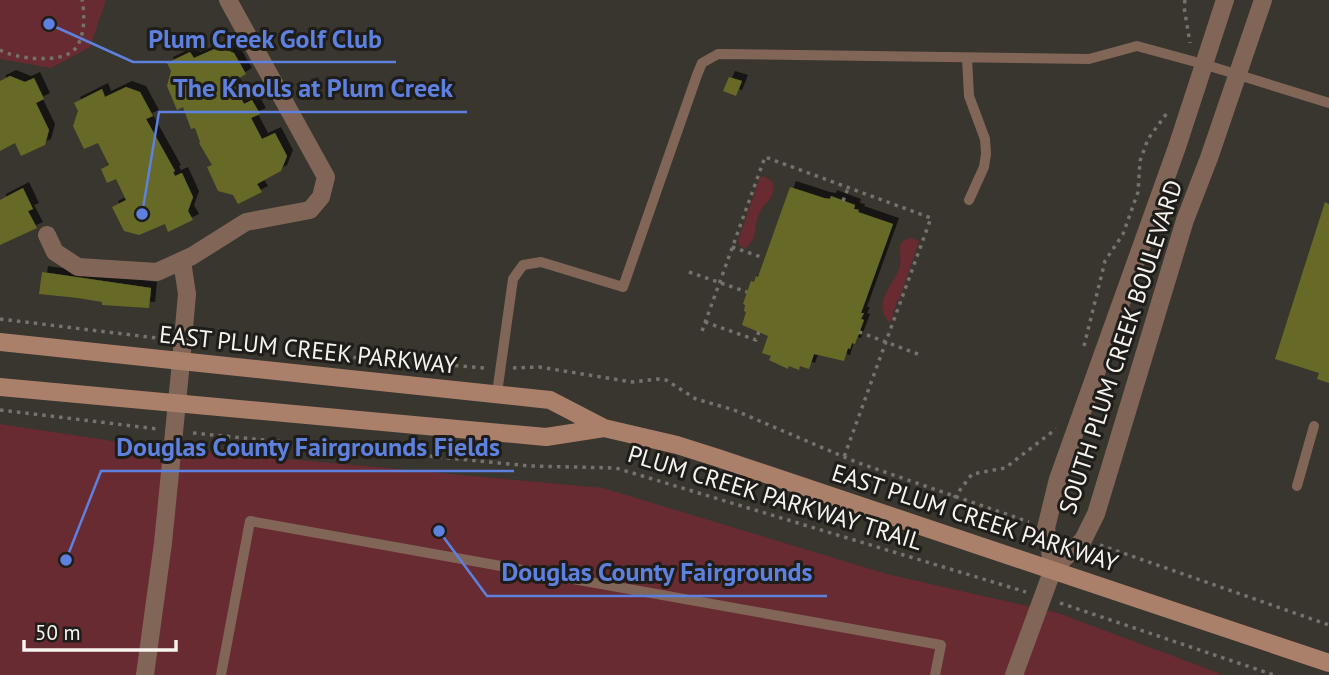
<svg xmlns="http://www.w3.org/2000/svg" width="1329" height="675" font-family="'PT Sans',sans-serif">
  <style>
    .green { fill: #692b32 }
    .building { fill: #666b25; filter: url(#shadow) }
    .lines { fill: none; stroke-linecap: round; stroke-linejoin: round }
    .path { stroke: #75716c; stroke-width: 3.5; stroke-dasharray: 3.5 5; stroke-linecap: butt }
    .service { stroke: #816658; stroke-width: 10 }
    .minor { stroke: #816658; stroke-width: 18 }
    .tertiary { stroke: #816658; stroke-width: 18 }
    .secondary { stroke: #ab806a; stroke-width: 18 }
    .labels { text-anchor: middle; stroke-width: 6; stroke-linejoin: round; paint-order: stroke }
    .street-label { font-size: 24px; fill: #f7f4f0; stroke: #1f1d1a }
    .leader { fill: none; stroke: #5e80df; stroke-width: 2.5 }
    .callout-dot { fill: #5e80df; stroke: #1f1d1a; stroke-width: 2.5 }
    .callout-label { font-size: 26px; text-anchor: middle; font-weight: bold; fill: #5e80df; stroke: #1f1d1a; stroke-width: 6; stroke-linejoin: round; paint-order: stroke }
  </style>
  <defs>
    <filter id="shadow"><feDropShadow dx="6" dy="-6" stdDeviation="0" flood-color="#0009"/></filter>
  </defs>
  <rect width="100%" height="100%" fill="#39352f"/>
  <!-- green -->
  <path class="green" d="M0,0H106L90,47L51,68L0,59Z
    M763,176L772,181C778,197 766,200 760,212C752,226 761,234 745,249L737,244L740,243L738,241L760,178Z
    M911,238L919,241L899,300L896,301L897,302L890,323C871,304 892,287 899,269C904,256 892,241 911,238Z
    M0,424L139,445L603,488L887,574L1058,613L1224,675H0Z"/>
  <!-- building -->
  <path class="building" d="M219,47L234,53L246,74L233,82L244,104L252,100L260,114L251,118L262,139L275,133L287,156L281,171L257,184L262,192L238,204L233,195L218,191L207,167L212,165L199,143L200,142L195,128L191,129L183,107L177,110L167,86L171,71L167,63L190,52L194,58Z
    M10,76L25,82L34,78L44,99L36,103L49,130L45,145L21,156L15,143L0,151V81Z
    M729,77L742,81L736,96L723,91Z
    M126,87L140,92L153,116L146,119L175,171L173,172L175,176L182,173L193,197L188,211L193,220L168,232L165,224L139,235L124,231L112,207L126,200L116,179L107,183L101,169L109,165L98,143L84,149L73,126L78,111L74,103L102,89L105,97Z
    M790,187L824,198L830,199L831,196L855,205L854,209L859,210L858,212L893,224L861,313H864L861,319L864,320L855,344L852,343L850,349L848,348L844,361L814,354L809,369L800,366L799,370L789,366L788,369L769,360L771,356L762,353L768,336L742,325L746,312L744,311L745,305L743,304L747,292L751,281L754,282L756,276L758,277Z
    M23,188L33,209L28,211L37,228L0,245V200Z
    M1325,202L1329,204V383L1317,379L1319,373L1275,359Z
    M42,272L151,288L149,308L102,305V302L78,298L39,294Z"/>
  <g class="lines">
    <!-- path -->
    <path class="path" d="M1185,0L1184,7L1190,43
      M0,50C16,59 62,64 75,49C85,37 85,14 82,0
      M843,201L848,188
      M732,247L764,258
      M689,272L747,292
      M0,319L165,339
      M705,322L756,340L759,331
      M702,331L765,157L931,218L844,457
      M859,332L918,354
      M1084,346L1105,261L1123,234L1138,192L1140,161L1148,139L1167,113
      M311,354L485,368
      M513,368L539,367L632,382L658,379L666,380L696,399L734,410L856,462L1029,522
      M0,410L158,429
      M193,433L530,466L616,468L1026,592
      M954,498L972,474L1005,468L1056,429
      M1100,545L1329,625
      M1060,603L1274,675"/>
    <!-- service -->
    <path class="service" d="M967,58L969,96L985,139L986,154L984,167L969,200
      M497,393L513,279L523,265L541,262L623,287L697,75L702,63L718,54L1089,59L1137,46L1203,64L1329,103
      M1297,486L1314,426
      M221,675L250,521L941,645L935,675"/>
    <!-- minor -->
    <path class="minor" d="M47,235L55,252L78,267L157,272L192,256L246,222L310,210L321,197L326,177L228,0
      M145,675L163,543L181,362L187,294L182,261
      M1014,675L1053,569"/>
    <!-- tertiary -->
    <path class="tertiary" d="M1053,569L1083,540L1096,514L1185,220L1209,158L1263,0
      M1053,569L1046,528L1058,479L1177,147L1225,0"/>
    <!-- secondary -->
    <path class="secondary" d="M0,342L550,400L604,428L677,445L718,458L1329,663
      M0,387L546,437L604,428"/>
  </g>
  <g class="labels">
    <!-- street labels -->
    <g class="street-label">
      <text transform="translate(1121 347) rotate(-72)" y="8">SOUTH PLUM CREEK BOULEVARD</text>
      <text transform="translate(308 350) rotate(6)" y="8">EAST PLUM CREEK PARKWAY</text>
      <text transform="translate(775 498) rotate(17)" y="8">PLUM CREEK PARKWAY TRAIL</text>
      <text transform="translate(975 518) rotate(18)" y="8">EAST PLUM CREEK PARKWAY</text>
    </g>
  </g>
  <!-- callouts -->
  <path class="leader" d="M49 24L133 62H396M142 214L159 112H467M66 560L101 471H514M439 531L487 596H827"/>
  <g class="callout-dot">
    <circle cx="49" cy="24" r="7"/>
    <circle cx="142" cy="214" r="7"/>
    <circle cx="66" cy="560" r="7"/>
    <circle cx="439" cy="531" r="7"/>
  </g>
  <g class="callout-label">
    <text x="265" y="48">Plum Creek Golf Club</text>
    <text x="313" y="97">The Knolls at Plum Creek</text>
    <text x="308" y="456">Douglas County Fairgrounds Fields</text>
    <text x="657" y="581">Douglas County Fairgrounds</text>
  </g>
  <!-- scale -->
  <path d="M24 640v10h152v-10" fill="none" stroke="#f7f4f0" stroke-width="3.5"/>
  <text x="35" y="640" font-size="21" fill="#f7f4f0" stroke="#1f1d1a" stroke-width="5" paint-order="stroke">50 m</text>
</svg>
